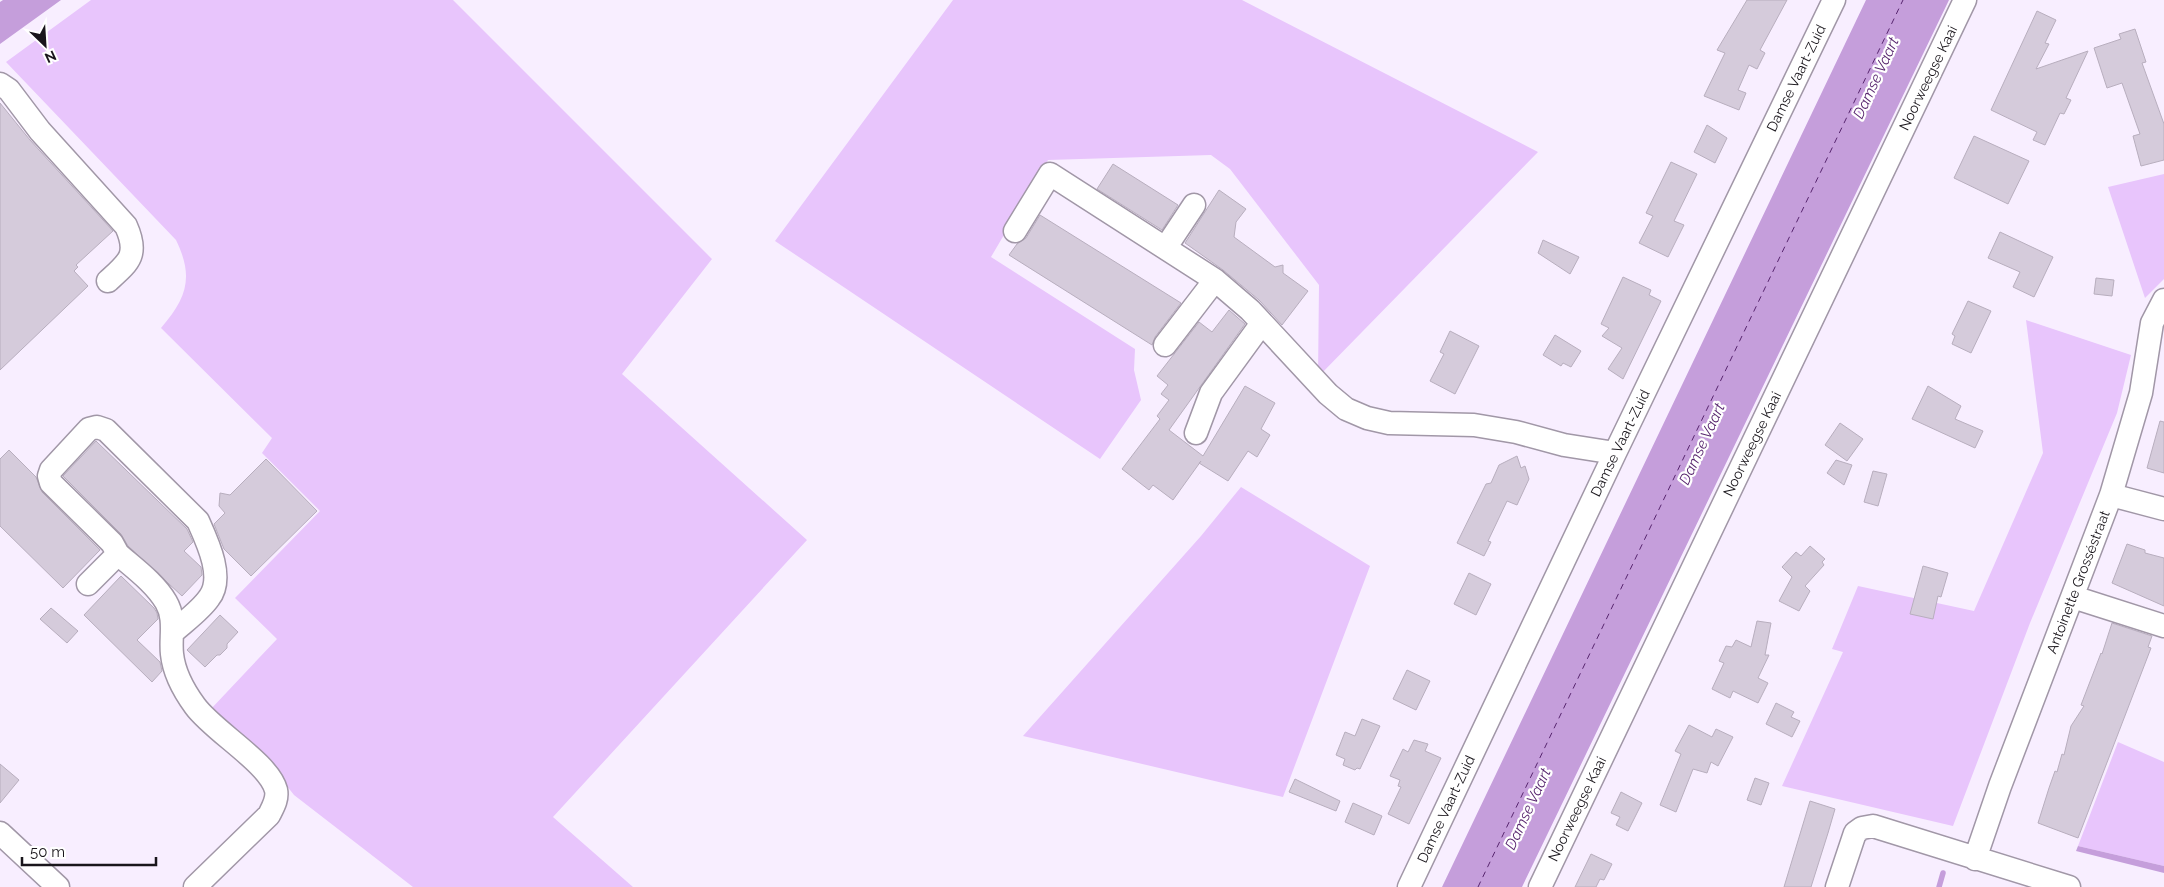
<svg xmlns="http://www.w3.org/2000/svg" width="2164" height="887" font-family="Raleway,sans-serif">
  <style>
    .green { fill: #e8c5fc }
    .water { fill: #c59edb }
    .lines { fill: none; stroke-linecap: round; stroke-linejoin: round }
    .stream { stroke: #c59edb; stroke-width: 5.5 }
    .ferry { stroke: #57256e; stroke-width: 1; stroke-dasharray: 6 5; stroke-linecap: butt }
    .building { fill: #d5cbdb; stroke: #b8aebe }
    .minor-casing { stroke: #a197a7; stroke-width: 25 }
    .minor { stroke: #fff; stroke-width: 22 }
    .labels { text-anchor: middle; stroke-width: 4.5; stroke-linejoin: round; paint-order: stroke }
    .street-label { font-size: 14px; fill: #19151b; stroke: #fff }
    .water-label { font-size: 15px; font-style: italic; fill: #57256e; stroke: #fff }
  </style>
  <rect width="100%" height="100%" fill="#f8eeff"/>
  <!-- green -->
  <path class="green" d="M91,0H453L712,259L622,374L807,540L553,817L633,887H413L294,795L279,776L210,710L277,639L235,598L320,511L262,453L272,438L161,328C187,298 194,277 176,240L6,62Z
    M953,0H1242L1538,152L1318,377L1319,285L1230,169L1211,155L1048,160L991,257L1135,349L1134,370L1141,400L1100,459L775,241Z
    M2164,174V279L2145,298L2108,187Z
    M2026,320L2131,355L2117,413L2030,623L1953,826L1782,786L1843,652L1832,649L1858,586L1974,611L2043,453Z
    M1241,487L1370,566L1283,797L1023,736L1201,536Z
    M2118,742L2164,762V866L2078,846Z"/>
  <!-- water -->
  <path class="water" d="M3,0H61L0,44V2Z
    M1866,0H1949L1522,887H1442Z
    M2078,846L2164,866V873L2076,851Z"/>
  <g class="lines">
    <!-- stream -->
    <path class="stream" d="M1939,887L1943,873"/>
    <!-- ferry -->
    <path class="ferry" d="M1478,887L1903,0"/>
  </g>
  <!-- building -->
  <path class="building" d="M1747,0H1787L1760,50L1765,53L1757,69L1749,65L1738,90L1746,93L1739,110L1704,96L1725,53L1717,50Z
    M2037,11L2056,20L2045,43L2049,44L2036,69L2088,51L2066,98L2071,100L2064,114L2060,113L2045,145L2033,140L2037,132L1991,110Z
    M2135,29L2146,62L2142,63L2164,124V160L2141,166L2133,136L2140,134L2122,83L2107,88L2094,48L2121,39L2119,34Z
    M0,103L30,140L113,231L76,265L78,267L74,271L88,286L0,370Z
    M1707,125L1727,138L1715,163L1694,152Z
    M1974,136L2029,161L2008,204L1954,178Z
    M1671,162L1697,174L1674,221L1684,225L1668,257L1639,243L1653,216L1646,213Z
    M1113,164L1178,205L1162,230L1097,189Z
    M1219,190L1246,209L1236,222L1234,237L1275,267L1283,265V273L1308,291L1282,325L1259,300L1223,270L1185,243Z
    M1040,215L1181,303L1155,337L1152,345L1009,255L1017,244L1026,238Z
    M2000,232L2053,257L2034,297L2013,287L2020,272L1988,258Z
    M1543,240L1579,257L1570,274L1538,253Z
    M1623,277L1651,290L1649,295L1661,301L1623,379L1608,369L1622,348L1602,336L1609,328L1601,324Z
    M2096,278L2114,280L2112,296L2094,294Z
    M1968,301L1991,311L1971,353L1952,344L1955,336L1952,334Z
    M1229,310L1245,324L1169,430L1203,456L1245,386L1275,403L1261,429L1270,435L1257,457L1248,451L1228,481L1199,463L1201,461L1173,500L1153,485L1149,490L1122,469L1160,419L1157,416L1169,400L1161,394L1168,385L1157,376L1199,322L1212,332Z
    M1450,331L1479,346L1455,394L1430,381L1444,354L1440,352Z
    M1555,335L1581,351L1571,367L1563,363L1561,366L1543,355Z
    M1928,386L1961,406L1955,419L1983,431L1975,448L1912,419Z
    M2160,421L2164,422V473L2147,468Z
    M1840,423L1863,439L1847,461L1825,445Z
    M96,441L187,529L193,542L184,551L201,567L202,575L182,596L128,546L121,534L63,476Z
    M9,450L36,477L42,492L100,550L63,588L0,526V459Z
    M1517,456L1521,468L1525,466L1529,479L1517,505L1507,501L1488,541L1491,542L1484,556L1457,543L1486,484L1491,483L1499,465Z
    M266,459L317,511L251,576L224,549L214,524L225,513L219,506L220,493L230,495Z
    M1836,460L1852,465L1844,485L1827,473Z
    M1873,471L1887,474L1878,506L1864,502Z
    M2127,544L2145,550V553L2164,558V606L2112,583Z
    M1810,546L1825,559L1822,562L1824,565L1805,586L1810,591L1799,611L1779,601L1792,577L1782,567L1796,552L1801,556Z
    M1923,566L1948,573L1941,597L1938,596L1933,619L1910,614Z
    M1469,573L1491,584L1476,615L1454,604Z
    M121,576L154,608L157,613L158,619L137,640L160,662L162,671L152,682L84,615Z
    M51,608L78,631L67,643L40,619Z
    M220,615L238,632L227,644V648L220,655H217L205,667L187,650Z
    M1757,621L1771,623L1765,655H1769L1758,678L1768,683L1758,703L1733,691L1730,698L1712,689L1724,663L1719,661L1726,646L1732,647L1736,640L1751,647Z
    M2112,623L2152,636L2148,647L2151,648L2078,838L2038,823L2049,788L2055,771L2057,772L2062,754L2064,755L2071,726L2084,706L2081,705L2101,653L2102,654Z
    M1407,670L1430,681L1416,710L1393,699Z
    M1776,703L1794,712L1791,717L1800,721L1792,737L1766,724Z
    M1362,719L1380,726L1360,769L1357,768L1355,770L1343,765L1345,759L1336,755L1345,732L1355,736Z
    M1689,725L1712,737L1716,729L1733,737L1718,766L1711,762L1707,773L1693,769L1676,812L1660,805L1681,754L1675,751Z
    M1414,740L1428,744L1425,751L1441,758L1409,824L1388,814L1401,787L1398,786L1400,780L1390,776L1403,749L1408,752Z
    M0,764L19,780L0,803Z
    M1755,778L1769,783L1761,805L1747,800Z
    M1295,779L1340,801L1336,811L1289,792Z
    M1621,792L1642,803L1628,831L1616,825L1620,817L1611,813Z
    M1810,801L1835,809L1828,833L1811,887H1784Z
    M1353,803L1382,816L1374,835L1345,822Z
    M1591,854L1612,864L1604,880L1600,879L1596,887H1575Z"/>
  <g class="lines">
    <!-- minor casing -->
    <g class="minor-casing">
      <path id="minor" d="M0,84L9,90L40,131L126,226C139,255 129,262 108,281
        M1015,231L1050,174L1215,280L1250,310L1328,394L1346,409L1367,418L1389,423L1474,425L1516,432L1564,445L1615,453
        M1166,247L1194,205
        M1165,345L1215,280
        M1196,433L1211,393L1262,323
        M2111,495L2164,509
        M118,554L112,543L51,483L49,476L51,470L89,429L97,427L106,430L198,521C207,541 225,578 209,598C200,611 184,622 172,633
        M88,584L118,554C134,568 155,583 166,602C176,619 170,637 172,654C174,673 184,691 195,706C213,731 269,763 276,790C278,799 273,807 269,815L195,887
        M2073,597L2164,626
        M0,833L58,887
        M1975,859L2000,786L2111,495L2141,393L2152,323L2164,300
        M1409,887L1615,453L1834,0
        M1540,887L1965,0
        M1837,887L1855,833L1862,828L1873,826L2069,887"/>
    </g>
    <!-- minor -->
    <use href="#minor" class="minor"/>
  </g>
  <g class="labels">
    <!-- street labels -->
    <g class="street-label">
      <text transform="translate(1796 78) rotate(-64)" y="5">Damse Vaart-Zuid</text>
      <text transform="translate(1928 78) rotate(-64)" y="5">Noorweegse Kaai</text>
      <text transform="translate(1620 443) rotate(-64)" y="5">Damse Vaart-Zuid</text>
      <text transform="translate(1752 444) rotate(-64)" y="5">Noorweegse Kaai</text>
      <text transform="translate(2078 582) rotate(-69)" y="5">Antoinette Grosséstraat</text>
      <text transform="translate(1446 809) rotate(-65)" y="5">Damse Vaart-Zuid</text>
      <text transform="translate(1577 809) rotate(-64)" y="5">Noorweegse Kaai</text>
    </g>
    <!-- water labels -->
    <g class="water-label">
      <text transform="translate(1876 78) rotate(-65)" y="5">Damse Vaart</text>
      <text transform="translate(1702 444) rotate(-65)" y="5">Damse Vaart</text>
      <text transform="translate(1528 809) rotate(-65)" y="5">Damse Vaart</text>
    </g>
  </g>
  <!-- north arrow -->
  <g transform="translate(45 45) rotate(155)" stroke="#ffffff" stroke-width="4" paint-order="stroke">
  <path d="M0-4L9 19L0 12L-9 19Z" fill="#19151b"/>
  <text y="-8" font-size="14" font-weight="bold" text-anchor="middle" fill="#19151b">N</text>
  </g>
  <!-- scale -->
  <path d="M22 857v8h134v-8" fill="none" stroke="#19151b" stroke-width="2.5"/>
  <text x="30" y="857" font-size="15" fill="#19151b" stroke="#ffffff" stroke-width="4" paint-order="stroke">50 m</text>
</svg>
